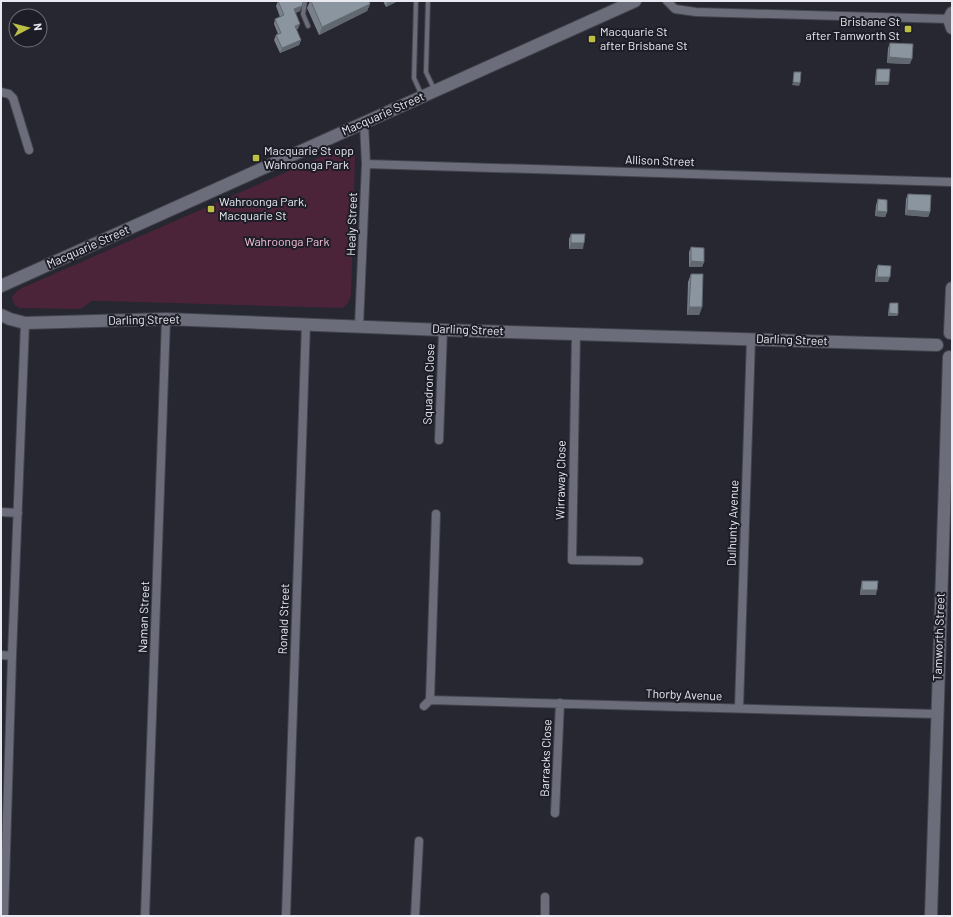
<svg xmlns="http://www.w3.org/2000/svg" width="953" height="917" font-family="Barlow,sans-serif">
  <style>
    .green { fill: #4c2439 }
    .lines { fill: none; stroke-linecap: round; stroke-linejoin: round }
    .lane-casing { stroke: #43444d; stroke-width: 6 }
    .street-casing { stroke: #43444d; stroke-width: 10 }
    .secondary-casing { stroke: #43444d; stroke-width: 14 }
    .lane { stroke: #6c6d7a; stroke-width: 4 }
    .street { stroke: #6c6d7a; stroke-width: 8 }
    .secondary { stroke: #6c6d7a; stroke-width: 12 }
    .wall { fill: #78808a }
    .shaded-wall { fill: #616870 }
    .building { fill: #8b95a0; stroke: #616870 }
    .poi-dot { fill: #bcbf44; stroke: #1c1d27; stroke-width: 1.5 }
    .labels { text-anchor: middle; stroke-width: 4; stroke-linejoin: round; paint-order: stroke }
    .poi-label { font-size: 12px; fill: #e9eaf1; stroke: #1c1d27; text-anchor: start }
    .street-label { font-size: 12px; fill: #e9eaf1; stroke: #1c1d27 }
    .park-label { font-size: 12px; fill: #f6c0d9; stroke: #1c1d27 }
  </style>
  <rect width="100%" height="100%" fill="#262731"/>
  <!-- green -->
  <path class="green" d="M346,146H349L354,150L355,158L351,295L348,303L342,308L106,301H92L82,308L78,309L22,308H19L14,304L12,297L17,291L22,288Z"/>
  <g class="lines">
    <!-- lane casing -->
    <g class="lane-casing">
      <path id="lane" d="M305,1L303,14L308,26
        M416,1L414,78L422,96
        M428,1L426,72L434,89"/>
    </g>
    <!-- street casing -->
    <g class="street-casing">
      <path id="street" d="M667,1L675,9L696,12L949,19
        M1,92L9,94L13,98L29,150
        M366,164L952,182
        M359,326L366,164L364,123
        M576,333L572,560L639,561
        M439,440L443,330
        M1,512L18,513
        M1,655L12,656
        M430,700L937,714
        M424,706L430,700L436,514
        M739,708L751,338
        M555,813L560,703
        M4,916L12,656L25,323
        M145,916L166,319
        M286,916L306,323
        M415,916L419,841
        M545,916V897"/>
    </g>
    <!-- secondary casing -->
    <g class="secondary-casing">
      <path id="secondary" d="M952,13L949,19L952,28
        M1,286L635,1
        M1,315L10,319L25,323L166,319L443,330L937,345
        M950,333L952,288
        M931,916L949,357"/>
    </g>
    <!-- lane -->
    <use href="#lane" class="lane"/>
    <!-- street -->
    <use href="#street" class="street"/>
    <!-- secondary -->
    <use href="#secondary" class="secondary"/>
  </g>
  <!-- wall -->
  <path class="wall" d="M278,1L300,11L295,13L298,29H296L301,40L299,45L280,53L274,40L276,35L278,34L274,24L275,19L280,17L276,6Z
    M310,1H369L370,4L367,11L319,35L307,8Z
    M383,1H398L386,7Z
    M890,43L910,64L887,63L888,48Z
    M877,69L889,82L888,85H875L876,71Z
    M908,194L930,212L928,217L905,215L906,199Z
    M878,199L887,212L885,217L875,216L876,205Z
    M571,234L583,249H569V239Z
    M691,247L704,262L702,267H689V252Z
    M878,265L888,282H875L876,270Z
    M691,274L702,307L699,315H687L688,282Z
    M890,303L898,314L897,316H888L889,305Z
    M862,581L876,595H860L861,586Z"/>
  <!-- shaded-wall -->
  <path class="shaded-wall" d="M388,1H398L386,7Z
    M370,4L367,11L319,35L322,27Z
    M302,6L300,11L292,15L294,9Z
    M300,24L298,29L293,31L295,26Z
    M301,40L299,45L280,53L282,48Z
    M889,57L912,59L910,64L887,63Z
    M793,82L800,83L799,86L792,85Z
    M876,82H889L888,85H875Z
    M907,210L930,212L928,217L905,215Z
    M877,211L887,212L885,217L875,216Z
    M571,243H584L583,249H569Z
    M691,261L704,262L702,267H689Z
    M877,277H890L888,282H875Z
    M689,307H702L699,315H687Z
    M889,313L898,314L897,316H888Z
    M862,590H877L876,595H860Z"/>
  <!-- building -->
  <path class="building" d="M278,1H303L302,6L294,9L300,24L295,26L301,40L282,48L276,35L281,33L275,19L284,15Z
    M311,1H369L370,4L322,27Z
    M890,43L913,44L912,59L889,57Z
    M877,69H890L889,82H876Z
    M794,72H801L800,83L793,82Z
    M908,194L931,195L930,212L907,210Z
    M878,199L887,200V212L877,211Z
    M571,234H585L584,243H571Z
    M691,247L704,248V262L691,261Z
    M878,265L891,266L890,277H877Z
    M691,274H703L702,307H689Z
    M890,303H898V314L889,313Z
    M862,581H878L877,590H862Z"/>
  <!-- markers -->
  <g class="poi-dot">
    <rect x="904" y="25" width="8" height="8" rx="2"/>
    <rect x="588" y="35" width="8" height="8" rx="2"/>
    <rect x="252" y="154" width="8" height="8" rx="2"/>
    <rect x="207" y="205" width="8" height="8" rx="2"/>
  </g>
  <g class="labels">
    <!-- poi labels -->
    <g class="poi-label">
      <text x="900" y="26" text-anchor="end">Brisbane St<tspan x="900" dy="14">after Tamworth St</tspan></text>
      <text x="600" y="36">Macquarie St<tspan x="600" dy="14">after Brisbane St</tspan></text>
      <text x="264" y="155">Macquarie St opp<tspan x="264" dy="14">Wahroonga Park</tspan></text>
      <text x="219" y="206">Wahroonga Park,<tspan x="219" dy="14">Macquarie St</tspan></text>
    </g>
    <!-- street labels -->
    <g class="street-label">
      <text transform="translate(383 114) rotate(-24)" y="4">Macquarie Street</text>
      <text transform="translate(660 161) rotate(2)" y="4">Allison Street</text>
      <text transform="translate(352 224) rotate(-88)" y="4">Healy Street</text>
      <text transform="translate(88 247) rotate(-24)" y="4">Macquarie Street</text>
      <text transform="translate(144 320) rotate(-1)" y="4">Darling Street</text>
      <text transform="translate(468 330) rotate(2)" y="4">Darling Street</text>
      <text transform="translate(792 340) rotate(2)" y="4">Darling Street</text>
      <text transform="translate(429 384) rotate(-88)" y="4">Squadron Close</text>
      <text transform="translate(561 480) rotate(-89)" y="4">Wirraway Close</text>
      <text transform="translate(733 523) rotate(-88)" y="4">Dulhunty Avenue</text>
      <text transform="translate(144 617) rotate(-88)" y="4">Naman Street</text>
      <text transform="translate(284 619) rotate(-88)" y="4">Ronald Street</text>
      <text transform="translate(939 637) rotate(-88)" y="4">Tamworth Street</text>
      <text transform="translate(684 695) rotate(2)" y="4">Thorby Avenue</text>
      <text transform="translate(546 758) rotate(-88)" y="4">Barracks Close</text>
    </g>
    <!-- park labels -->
    <g class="park-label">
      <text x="287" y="246">Wahroonga Park</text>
    </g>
  </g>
  <!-- border -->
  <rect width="953" height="917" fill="none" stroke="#e9eaf1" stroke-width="4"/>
  <!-- north arrow -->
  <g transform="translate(28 28) rotate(83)"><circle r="19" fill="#1c1d27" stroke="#6e6f78"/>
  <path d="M0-3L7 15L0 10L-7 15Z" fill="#bcbf44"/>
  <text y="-6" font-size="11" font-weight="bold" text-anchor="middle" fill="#e9eaf1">N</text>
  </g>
</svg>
